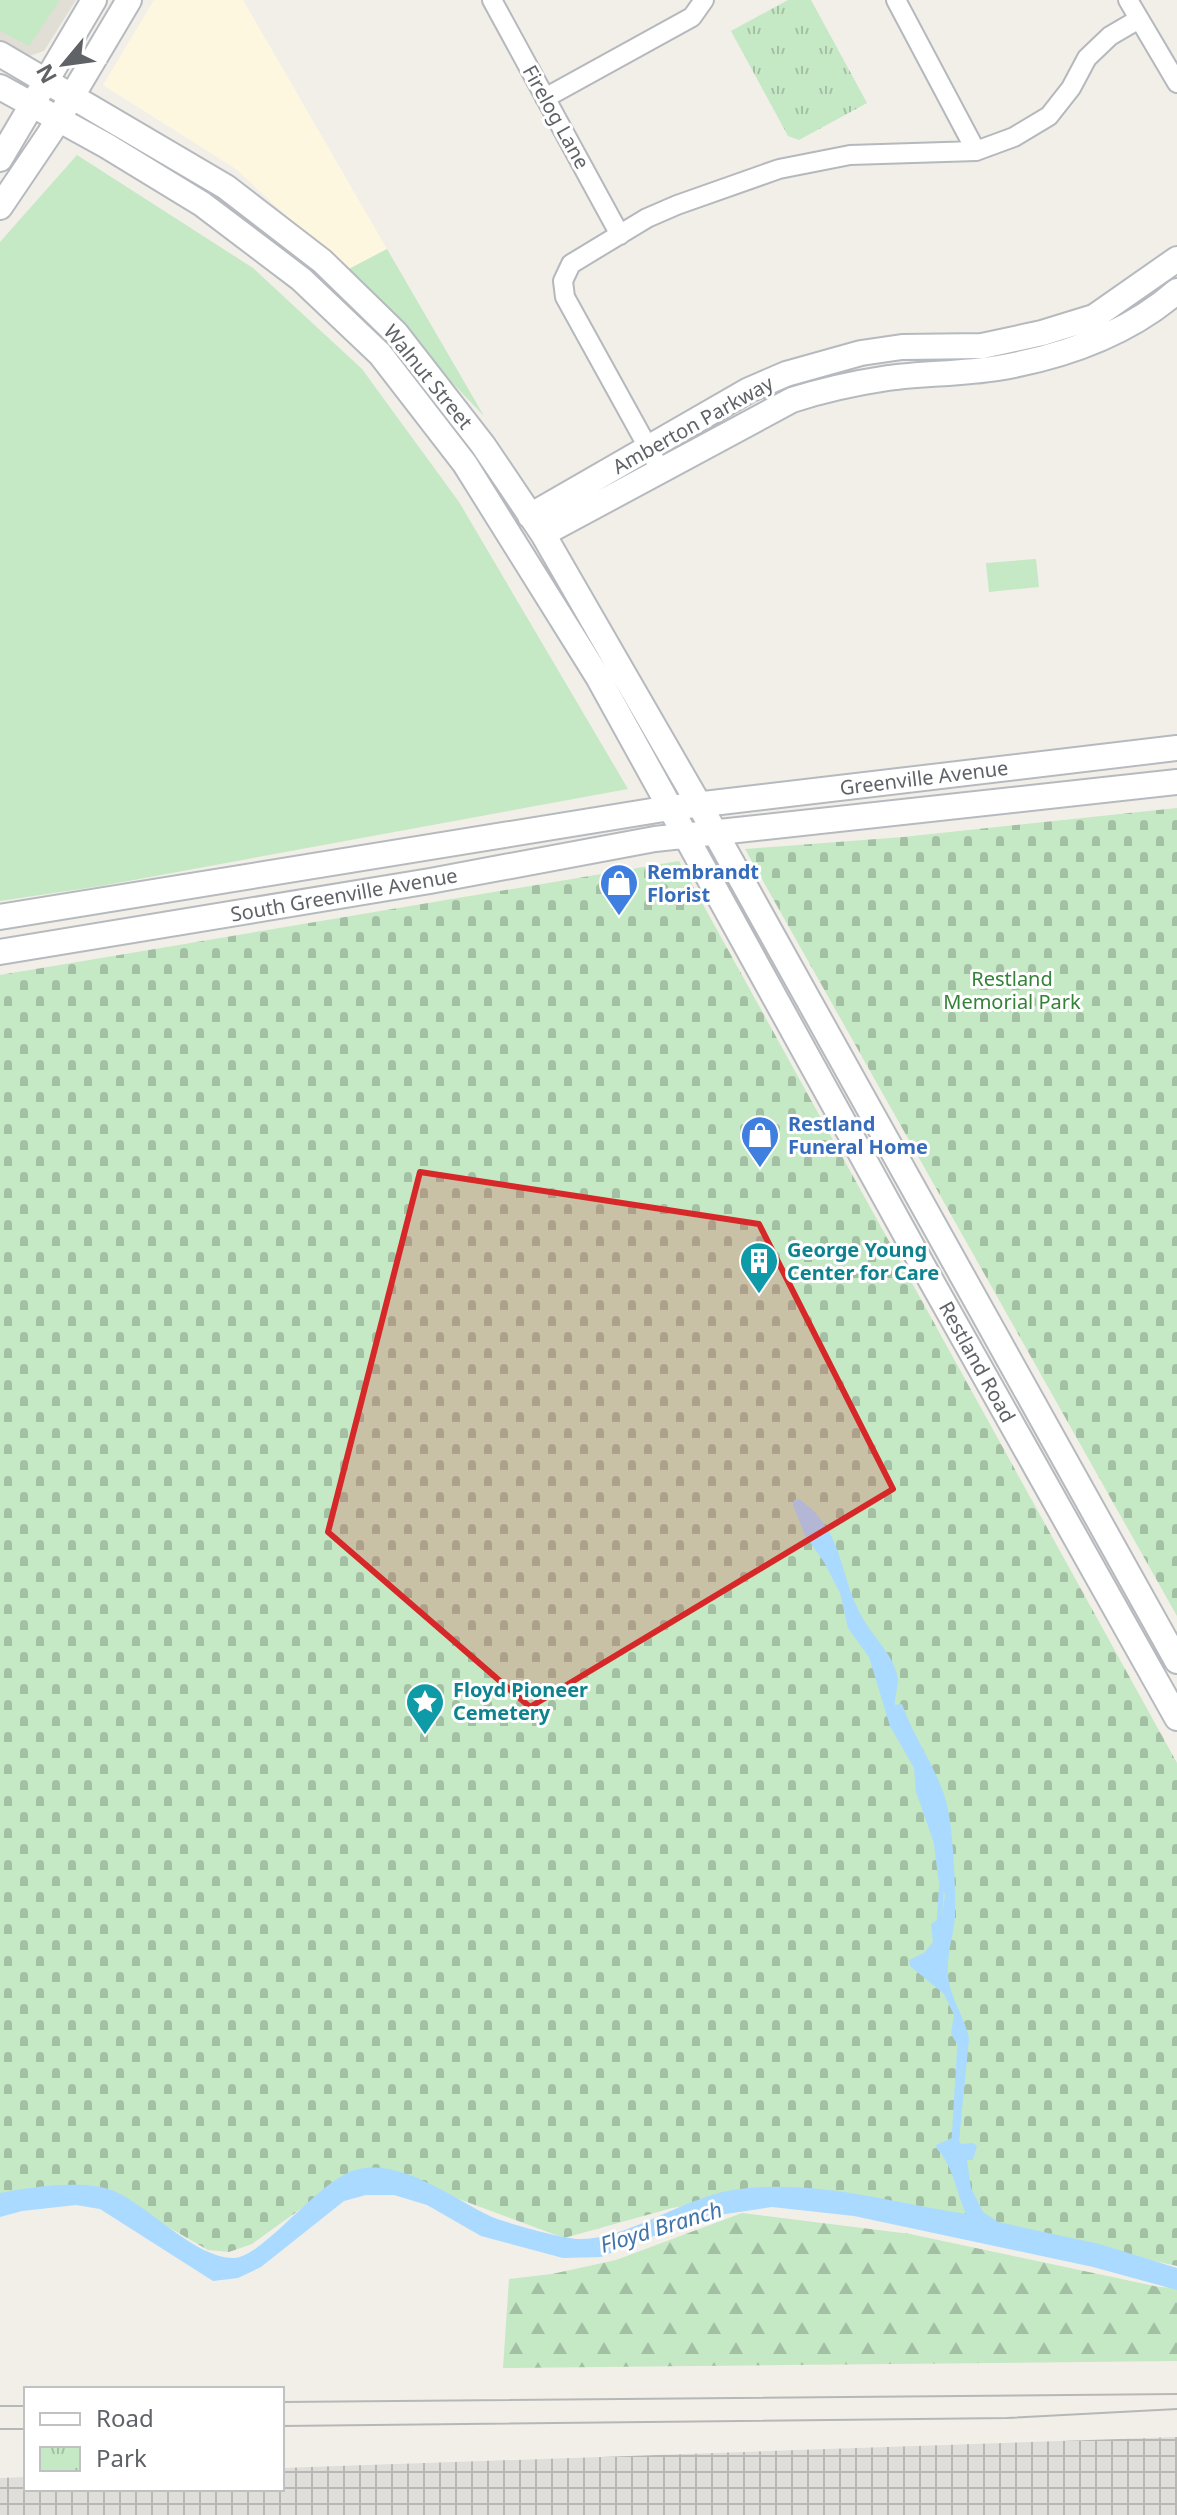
<svg xmlns="http://www.w3.org/2000/svg" width="1177" height="2515" font-family="'Noto Sans',sans-serif">
  <style>
    .commercial { fill: #fef7e0 }
    .industrial { fill: url(#industrial-grid) }
    .education { fill: #e1ded6 }
    .grass { fill: #c5e8c5 }
    .forest { fill: url(#forest-firs) }
    .cemetery { fill: url(#cemetery-stones) }
    .park { fill: url(#park-tufts) }
    .water { fill: #aadaff }
    .lines { fill: none; stroke-linecap: round; stroke-linejoin: round }
    .stream { stroke: #aadaff; stroke-width: 5 }
    .street-casing { stroke: #b5b8bc; stroke-width: 22 }
    .secondary-casing { stroke: #b6babf; stroke-width: 28 }
    .street { stroke: #fff; stroke-width: 18 }
    .secondary { stroke: #fff; stroke-width: 24 }
    .tram { stroke: #b6b7b8; stroke-width: 2 }
    .marked { fill: #d62828; fill-opacity: 0.2; stroke: #d62828; stroke-width: 6; stroke-linejoin: round }
    .labels { text-anchor: middle; stroke-width: 6; stroke-linejoin: round; paint-order: stroke }
    .street-label { font-size: 20px; fill: #5f6368; stroke: #fff }
    .shop-label { font-size: 20px; font-weight: bold; fill: #366cbe; stroke: #fff; text-anchor: start }
    .park-label { font-size: 20px; fill: #348238; stroke: #fff }
    .culture-label { font-size: 20px; font-weight: bold; fill: #0d838f; stroke: #fff; text-anchor: start }
    .water-label { font-size: 22px; font-style: italic; fill: #4174aa; stroke: #fff }
  </style>
  <defs>
    <pattern id="industrial-grid" width="8" height="8" patternUnits="userSpaceOnUse" patternTransform="scale(2)"><rect width="8" height="8" fill="#e0deda"/><path d="M0 4h8M4 0v8" fill="none" stroke="#b9b8b5"/></pattern>
    <pattern id="forest-firs" width="22" height="20" patternUnits="userSpaceOnUse" patternTransform="scale(2)"><rect width="22" height="20" fill="#c5e8c5"/><path d="M5 1l3.5 6h-7zM16 11l3.5 6h-7z" fill="#a3c0a4"/></pattern>
    <pattern id="cemetery-stones" width="16" height="16" patternUnits="userSpaceOnUse" patternTransform="scale(2)"><rect width="16" height="16" fill="#c5e8c5"/><path d="M2 7V4a2 2 0 0 1 4 0v3zM10 15v-3a2 2 0 0 1 4 0v3z" fill="#a3c0a4"/></pattern>
    <pattern id="park-tufts" width="24" height="20" patternUnits="userSpaceOnUse" patternTransform="scale(2)"><rect width="24" height="20" fill="#c5e8c5"/><path d="M3 7l-1-3M5 7V3M7 7l1-3M15 17l-1-3M17 17v-4M19 17l1-3" fill="none" stroke="#a3c0a4"/></pattern>
  </defs>
  <rect width="100%" height="100%" fill="#f1efe8"/>
  <!-- commercial -->
  <path class="commercial" d="M154,0H243L387,249L345,271L236,169L103,85Z"/>
  <!-- industrial -->
  <path class="industrial" d="M1177,2437V2515H0V2478L26,2477V2489H282V2468Z"/>
  <!-- education -->
  <path class="education" d="M0,0H76L44,51L29,56L0,44Z"/>
  <!-- grass -->
  <path class="grass" d="M0,0H60L29,46L0,31Z
    M77,155L253,268L362,369L459,502L628,789L101,886L0,901V242Z
    M387,249L484,416L345,271Z
    M1036,559L1039,587L989,592L986,563Z"/>
  <!-- forest -->
  <path class="forest" d="M742,2213L910,2234L1159,2287L1177,2288V2361L503,2368L509,2279L552,2274L616,2260Z"/>
  <!-- cemetery -->
  <path class="cemetery" d="M1177,808V1616L745,849L903,837Z
    M679,861L1177,1763V2266L841,2193H760L672,2208L564,2238L394,2175L349,2174L252,2244L229,2252L208,2250L104,2190L0,2200V975Z"/>
  <!-- park -->
  <path class="park" d="M788,0H811L867,103L799,140L788,136L731,31Z"/>
  <!-- water -->
  <path class="water" d="M799,1499C847,1533 837,1577 865,1622C876,1640 891,1653 897,1674C900,1685 894,1695 895,1705L902,1704C914,1739 938,1769 947,1805C953,1828 956,1890 955,1915C954,1935 946,1955 948,1976C950,1998 965,2017 969,2039L959,2141L961,2144L973,2143L977,2146L973,2160H967L971,2188L983,2212L998,2222L1099,2244L1177,2268V2290L1093,2267L854,2216L772,2207L699,2218L601,2257L563,2258L481,2236L427,2205L394,2195H366L344,2201L261,2267L238,2278L213,2281L100,2209L76,2205L22,2211L0,2217V2193C31,2187 85,2179 114,2191C149,2206 196,2259 234,2258C263,2257 318,2181 355,2170C399,2157 452,2198 490,2216C502,2222 564,2239 578,2239C625,2241 682,2198 733,2190C812,2178 889,2202 966,2214C957,2194 952,2163 937,2149L936,2145L954,2137L962,2059L960,2049L951,2034L954,2015L944,1994L910,1966L909,1960L924,1953L933,1942L931,1924L942,1916L945,1895L938,1878L934,1843L916,1792L914,1768L890,1726L869,1657L848,1628L840,1593L824,1562L805,1535L793,1505L794,1500Z"/>
  <g class="lines">
    <!-- stream -->
    <path class="stream" d="M939,1925L942,1879
      M954,2141L960,2043"/>
    <!-- street casing -->
    <g class="street-casing">
      <path id="street" d="M492,0L620,235
        M896,0L976,151
        M1128,0L1177,83
        M545,98L692,17L704,0
        M661,471L565,297L563,281L571,264L647,218L677,205L779,169L850,155L976,151L1014,137L1049,116L1071,88L1087,58L1110,36L1139,19"/>
    </g>
    <!-- secondary casing -->
    <g class="secondary-casing">
      <path id="secondary" d="M0,54L226,187L322,261L396,333L483,445L543,534L716,834L1177,1661
        M0,87L107,146L202,204L301,279L380,354L465,464L598,677L924,1268L1177,1718
        M0,159L94,0
        M0,207L50,133L129,0
        M530,516L749,390L786,374L861,353L902,347L982,346L1042,333L1094,317L1177,259
        M543,534L792,400C823,390 855,383 888,378C925,373 961,374 998,368C1062,357 1128,334 1177,291
        M0,917L670,808L1177,748
        M0,952L430,881L655,839L1177,782"/>
    </g>
    <!-- street -->
    <use href="#street" class="street"/>
    <!-- secondary -->
    <use href="#secondary" class="secondary"/>
    <!-- tram -->
    <path class="tram" d="M282,2402L1177,2394
      M0,2406H26
      M282,2426L1007,2418L1177,2409
      M0,2429H26"/>
  </g>
  <!-- marked area -->
  <path class="marked" d="M420,1172L759,1224L893,1489L530,1707L328,1532Z"/>
  <!-- icons -->
  <defs>
    <g id="shop-pin" transform="scale(2)"><path d="M0 17L-7.5 6A9.5 9.5 0 1 1 7.5 6Z" fill="#3f7fe0" stroke="#fff"/><path d="M-5-2.5h2.3a2.7 3.5 0 0 1 5.4 0H5L5.5 6h-11ZM-1.5-2.5h3a1.5 2.3 0 0 0-3 0Z" fill="#fff"/></g>
    <g id="building-pin" transform="scale(2)"><path d="M0 17L-7.5 6A9.5 9.5 0 1 1 7.5 6Z" fill="#0f9aa8" stroke="#fff"/><path d="M-4-6H4V6H1V3H-1V6H-4ZM-2.5-4.3h1.7v1.8h-1.7ZM.8-4.3h1.7v1.8H.8ZM-2.5-1h1.7V.8h-1.7ZM.8-1h1.7V.8H.8Z" fill="#fff"/></g>
    <g id="sight-pin" transform="scale(2)"><path d="M0 17L-7.5 6A9.5 9.5 0 1 1 7.5 6Z" fill="#0f9aa8" stroke="#fff"/><path d="M0-6L1.8-2.2L6-1.7L2.9 1.2L3.7 5.4L0 3.3L-3.7 5.4L-2.9 1.2L-6-1.7L-1.8-2.2Z" fill="#fff"/></g>
  </defs>
  <g fill-rule="evenodd">
    <use href="#shop-pin" x="619" y="883"/>
    <use href="#shop-pin" x="760" y="1135"/>
    <use href="#building-pin" x="759" y="1261"/>
    <use href="#sight-pin" x="425" y="1702"/>
  </g>
  <g class="labels">
    <!-- street labels -->
    <g class="street-label">
      <text transform="translate(556 117) rotate(61)" y="7">Firelog Lane</text>
      <text transform="translate(428 377) rotate(51)" y="7">Walnut Street</text>
      <text transform="translate(693 425) rotate(-29)" y="7">Amberton Parkway</text>
      <text transform="translate(924 778) rotate(-7)" y="7">Greenville Avenue</text>
      <text transform="translate(344 895) rotate(-10)" y="7">South Greenville Avenue</text>
      <text transform="translate(977 1362) rotate(61)" y="7">Restland Road</text>
    </g>
    <!-- shop labels -->
    <g class="shop-label">
      <text x="647" y="879">Rembrandt<tspan x="647" dy="23">Florist</tspan></text>
      <text x="788" y="1131">Restland<tspan x="788" dy="23">Funeral Home</tspan></text>
    </g>
    <!-- park labels -->
    <g class="park-label">
      <text x="1012" y="986">Restland<tspan x="1012" dy="23">Memorial Park</tspan></text>
    </g>
    <!-- culture labels -->
    <g class="culture-label">
      <text x="787" y="1257">George Young<tspan x="787" dy="23">Center for Care</tspan></text>
      <text x="453" y="1697">Floyd Pioneer<tspan x="453" dy="23">Cemetery</tspan></text>
    </g>
    <!-- water labels -->
    <g class="water-label">
      <text transform="translate(661 2227) rotate(-17)" y="8">Floyd Branch</text>
    </g>
  </g>
  <!-- legend -->
  <rect x="24" y="2387" width="260" height="104" fill="#ffffff" stroke="#bfc1c3" stroke-width="2"/>
  <rect x="40" y="2413" width="40" height="12" fill="#ffffff" stroke="#bfc1c3" stroke-width="2"/>
  <text x="96" y="2427" font-size="24" fill="#5f6368">Road</text>
  <rect x="40" y="2447" width="40" height="24" fill="url(#park-tufts)" stroke="#bfc1c3" stroke-width="2"/>
  <text x="96" y="2467" font-size="24" fill="#5f6368">Park</text>
  <!-- north arrow -->
  <g transform="translate(64 64) rotate(241)" stroke="#ffffff" stroke-width="6" paint-order="stroke">
  <path d="M0-6L14 30L0 20L-14 30Z" fill="#5f6368"/>
  <text y="-12" font-size="22" font-weight="bold" text-anchor="middle" fill="#5f6368">N</text>
  </g>
</svg>
